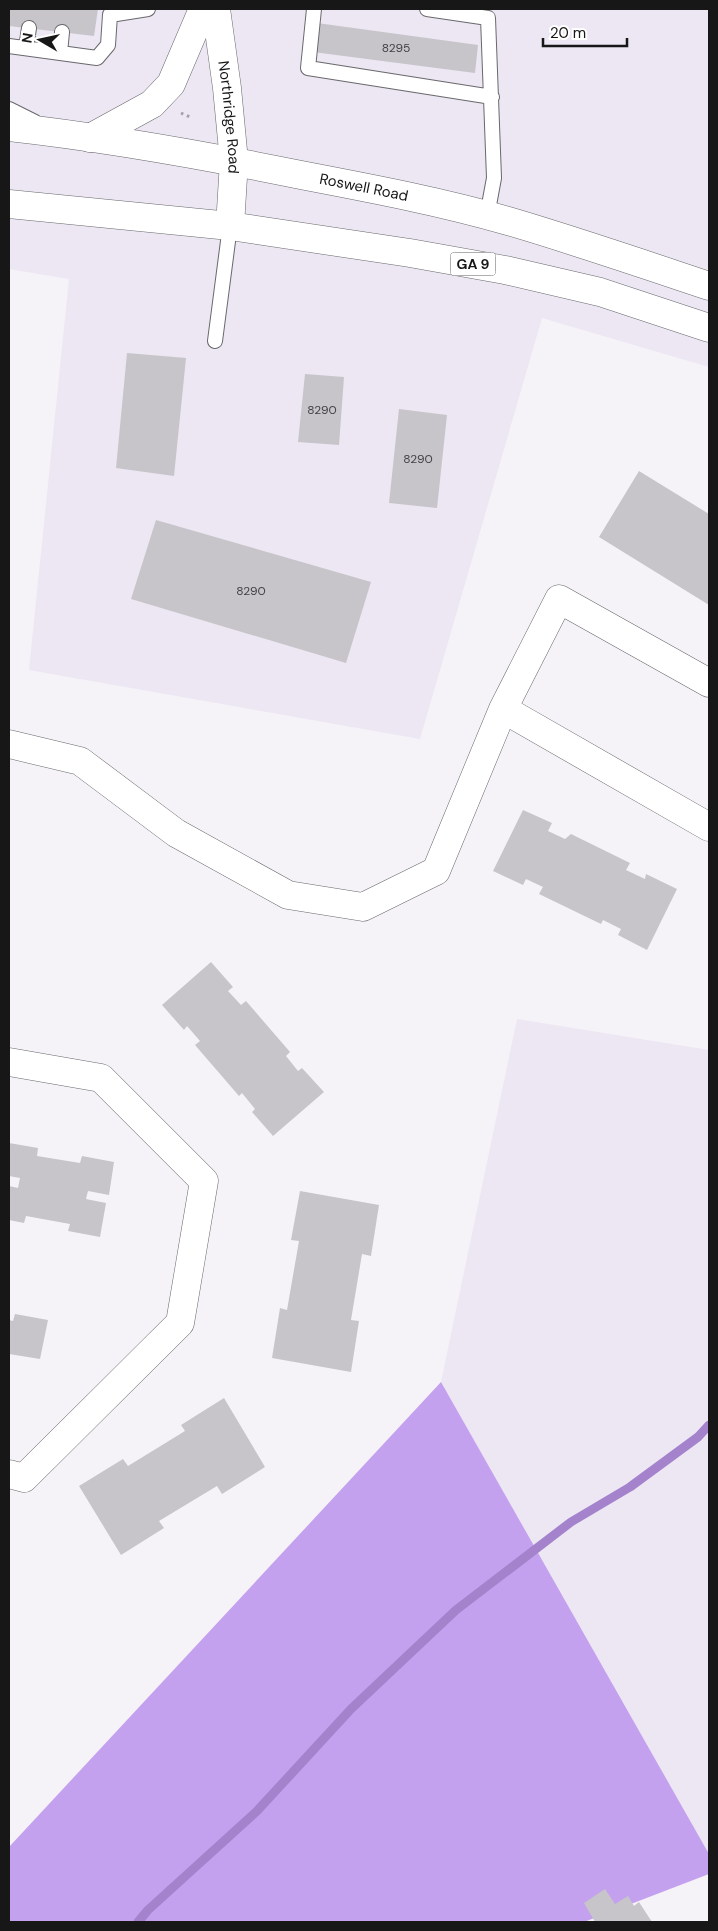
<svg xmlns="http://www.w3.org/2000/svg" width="718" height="1931" font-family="'DM Sans',sans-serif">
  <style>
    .built { fill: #ece7f3 }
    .forest { fill: #c4a1ee }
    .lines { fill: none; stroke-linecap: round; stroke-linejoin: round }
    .stream { stroke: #a582cc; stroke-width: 9 }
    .building { fill: #c7c5ca }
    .service-casing { stroke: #69686c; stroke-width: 16 }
    .minor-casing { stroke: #69686c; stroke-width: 29 }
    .tertiary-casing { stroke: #69686c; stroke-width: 29 }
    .primary-casing { stroke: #69686c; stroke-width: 29 }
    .path { stroke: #a3a1a5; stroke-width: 3; stroke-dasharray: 2.5 4; stroke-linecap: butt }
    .service { stroke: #fff; stroke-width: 14 }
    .minor { stroke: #fff; stroke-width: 28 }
    .tertiary { stroke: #fff; stroke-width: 28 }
    .primary { stroke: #fff; stroke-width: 28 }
    .labels { text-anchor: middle; stroke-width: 4.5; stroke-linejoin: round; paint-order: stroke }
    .number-label { font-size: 12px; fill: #434244 }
    .shield { fill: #fff; stroke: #5d5d5d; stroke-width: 1 }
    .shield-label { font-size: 14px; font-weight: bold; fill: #171718 }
    .street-label { font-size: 15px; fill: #171718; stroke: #fff }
  </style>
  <rect width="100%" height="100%" fill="#f5f3f8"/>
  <!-- built -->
  <path class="built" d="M9,9H709V367L542,318L420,739L29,670L69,279L9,269Z
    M517,1019L709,1050V1854L441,1382Z"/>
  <!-- forest -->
  <path class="forest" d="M441,1382L709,1854V1874L584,1922H9V1847Z"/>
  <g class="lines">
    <!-- stream -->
    <path class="stream" d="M138,1922L148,1910L257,1811L351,1709L456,1610L571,1522L630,1487L698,1437L709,1425"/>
  </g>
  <!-- building -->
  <path class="building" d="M9,9H98L94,36L9,26Z
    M317,23L478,45L475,73L313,52Z
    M127,353L186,358L174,476L116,468Z
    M305,374L344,377L339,445L298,442Z
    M399,409L447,415L437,508L389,503Z
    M639,471L709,514V605L599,537Z
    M156,520L371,582L346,663L131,599Z
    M523,810L552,823L548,831L565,839L571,834L630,863L626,870L645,879L646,874L677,889L647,950L618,935L621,929L603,920L601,924L539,894L543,887L526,879L523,885L493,871Z
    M211,962L233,987L228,991L241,1005L246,1001L290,1052L286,1056L298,1071L302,1068L324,1092L273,1136L252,1112L255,1109L242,1093L239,1096L195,1045L200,1041L187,1026L184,1030L162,1005Z
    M9,1143L38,1148L37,1156L80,1163L82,1156L114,1162L109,1195L88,1191L86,1199L106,1203L100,1237L68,1231L70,1224L26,1216L24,1223L9,1220V1186L18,1188L20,1178L9,1176Z
    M300,1191L379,1205L371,1256L362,1254L351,1320L359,1321L351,1372L272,1358L280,1308L287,1310L299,1241L291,1240Z
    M15,1314L48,1320L40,1359L9,1354V1320L13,1321Z
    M224,1398L265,1467L222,1494L217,1486L159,1521L164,1528L121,1555L79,1486L123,1459L128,1466L185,1431L181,1425Z
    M605,1889L615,1904L628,1896L634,1906L639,1902L652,1922H595L584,1903Z"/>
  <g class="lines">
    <!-- service casing -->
    <g class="service-casing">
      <path id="service" d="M314,9L308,68L492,97
        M427,9L488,18L494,178L487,216
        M9,46L97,58L108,45L110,15L148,9
        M26,48L29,28
        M60,53L62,32
        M9,109L35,122
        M215,341L230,226"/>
    </g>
    <!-- minor casing -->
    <g class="minor-casing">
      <path id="minor" d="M503,709L709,827
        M9,744L80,761L176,833L288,895L363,907L436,871L503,709L559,599L709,683
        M9,1062L101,1078L204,1181L180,1323L24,1478L9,1474"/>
    </g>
    <!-- tertiary casing -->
    <g class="tertiary-casing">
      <g id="tertiary">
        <path id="s1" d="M216,9L227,88L234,161L230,226"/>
      </g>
    </g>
    <!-- primary casing -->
    <g class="primary-casing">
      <g id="primary">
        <path id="s2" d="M9,127C109,138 208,156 306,176C374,189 442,202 508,221C576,241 643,264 709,286"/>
        <path d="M90,138L152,104L171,84L203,9"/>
        <path d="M9,204L230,226L410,253L505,270L600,292L709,328"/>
      </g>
    </g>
    <!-- path -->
    <path class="path" d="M181,113L192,118"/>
    <!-- service -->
    <use href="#service" class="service"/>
    <!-- minor -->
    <use href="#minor" class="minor"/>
    <!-- tertiary -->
    <use href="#tertiary" class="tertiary"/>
    <!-- primary -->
    <use href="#primary" class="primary"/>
  </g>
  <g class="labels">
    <!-- number labels -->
    <g class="number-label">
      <text x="396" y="52">8295</text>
      <text x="322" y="414">8290</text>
      <text x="418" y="463">8290</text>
      <text x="251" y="595">8290</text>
    </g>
    <!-- shield labels -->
    <rect class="shield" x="450.5" y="252.5" width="45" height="23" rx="4"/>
    <g class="shield-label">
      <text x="473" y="269">GA 9</text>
    </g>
    <!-- street labels -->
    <g class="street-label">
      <text dy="5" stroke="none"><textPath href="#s1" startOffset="109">Northridge Road</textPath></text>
      <text dy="5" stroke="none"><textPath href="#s2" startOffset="360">Roswell Road</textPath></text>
    </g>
  </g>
  <!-- border -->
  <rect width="718" height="1931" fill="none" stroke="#171718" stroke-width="20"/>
  <!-- north arrow -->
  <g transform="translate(40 40) rotate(279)" stroke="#ffffff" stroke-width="4" paint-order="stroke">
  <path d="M0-4L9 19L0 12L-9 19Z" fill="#171718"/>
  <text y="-8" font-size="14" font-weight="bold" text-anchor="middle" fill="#171718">N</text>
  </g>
  <!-- scale -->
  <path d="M543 38v8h84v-8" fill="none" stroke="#171718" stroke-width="2.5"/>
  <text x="550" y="38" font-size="15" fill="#171718" stroke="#ffffff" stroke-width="4" paint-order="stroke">20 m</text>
</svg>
